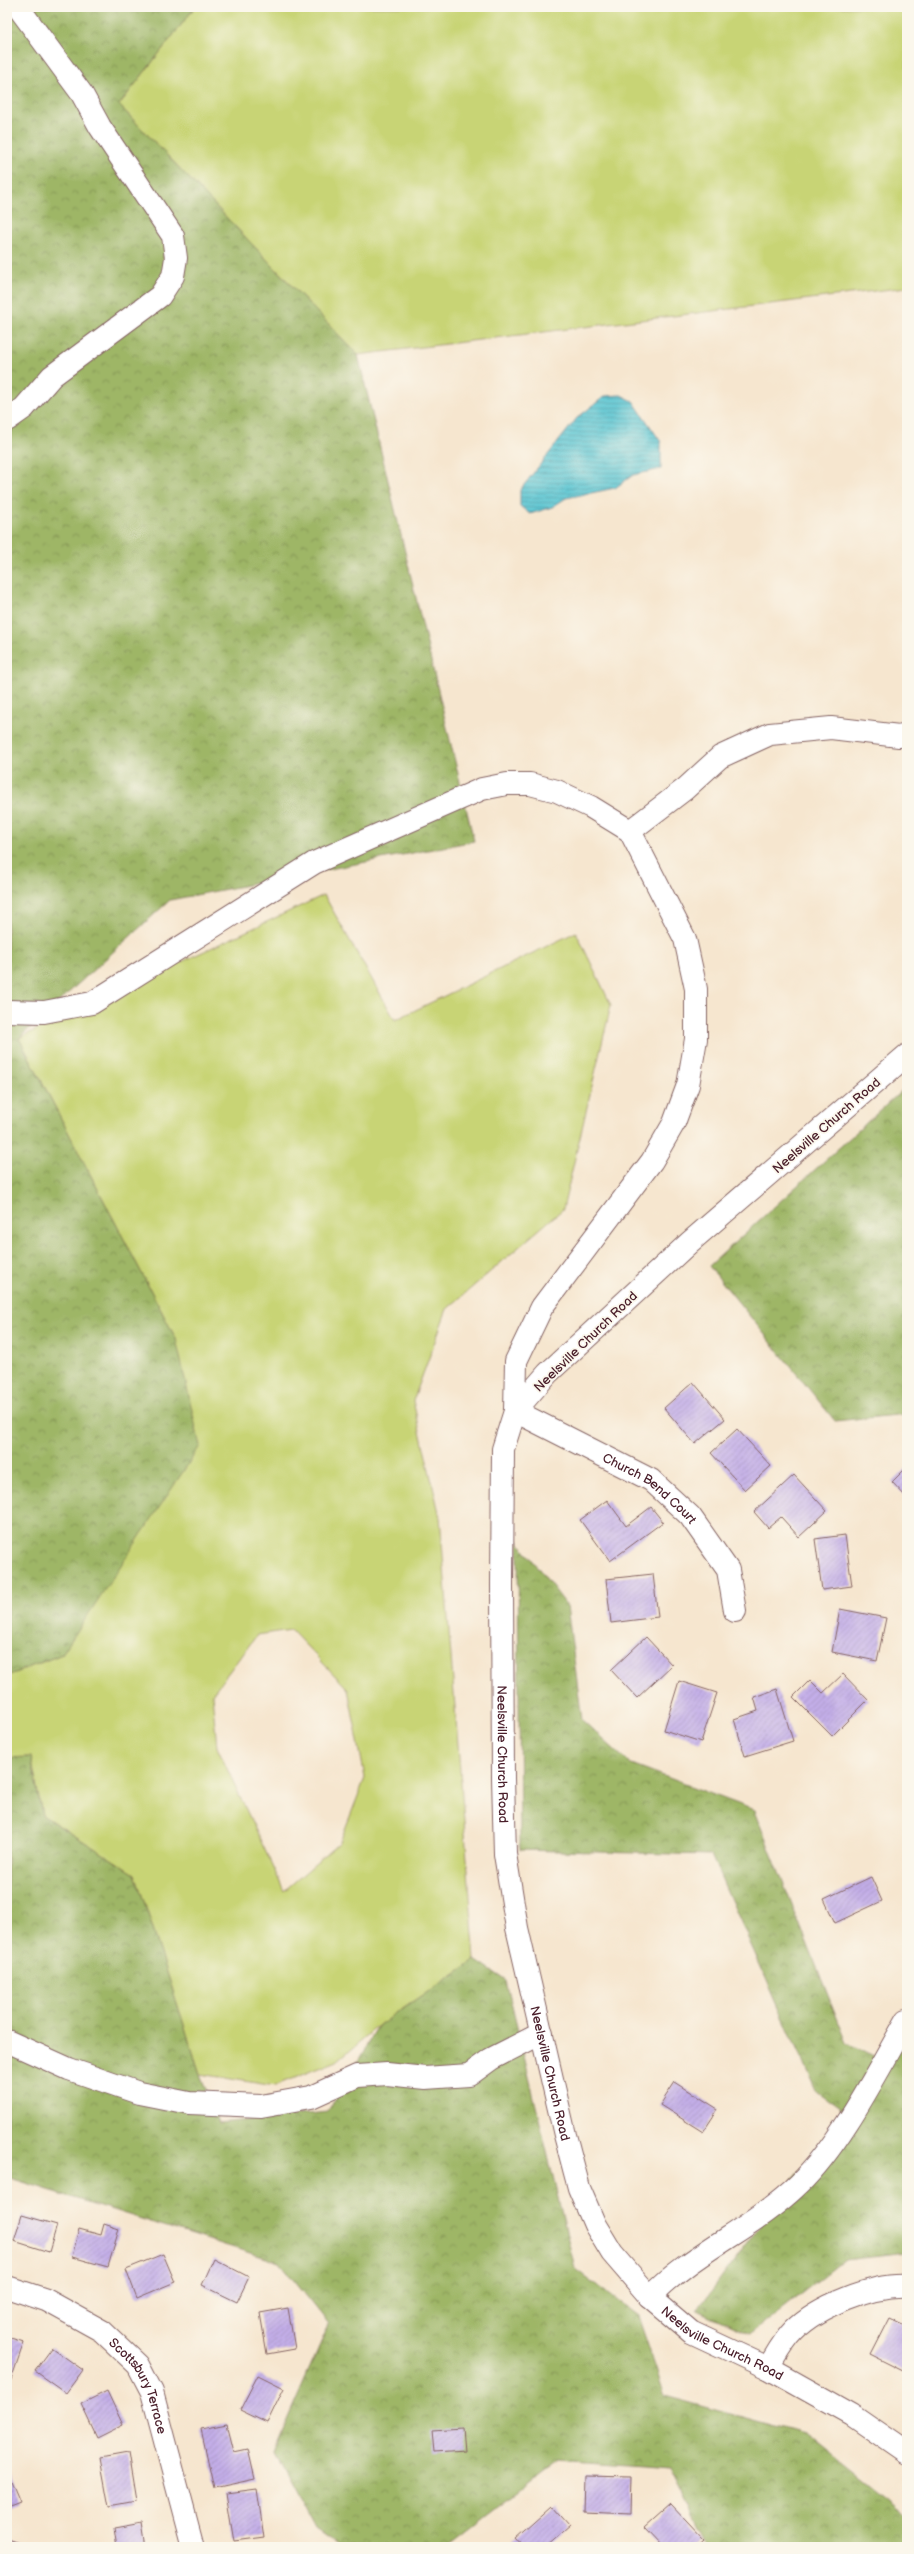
<svg xmlns="http://www.w3.org/2000/svg" width="914" height="2554" font-family="'Balsamiq Sans',sans-serif">
  <style>
    .grass { fill: #c8d475; stroke: #897a50; fill-rule: evenodd }
    .forest { fill: url(#forest-crowns); stroke: #746a48 }
    .water { fill: url(#water-rules); stroke: #51727e }
    .building { fill: url(#building-hatch) }
    .lines { fill: none; stroke-linecap: round; stroke-linejoin: round }
    .minor-casing { stroke: #866564; stroke-width: 24 }
    .minor { stroke: #fff; stroke-width: 22 }
    .labels { text-anchor: middle; stroke-width: 3.5; stroke-linejoin: round; paint-order: stroke }
    .street-label { font-size: 13px; fill: #4a1f2b; stroke: #fbf7ec }
  </style>
  <defs>
    <pattern id="forest-crowns" width="20" height="18" patternUnits="userSpaceOnUse"><rect width="20" height="18" fill="#9eb666"/><path d="M2 6a3 3 0 1 1 6 0M12 15a3 3 0 1 1 6 0" fill="none" stroke="#839354"/></pattern>
    <pattern id="water-rules" width="6" height="5" patternUnits="userSpaceOnUse"><rect width="6" height="5" fill="#58c4d1"/><path d="M0 2.5h6" fill="none" stroke="#4b9faa"/></pattern>
    <pattern id="building-hatch" width="6" height="6" patternUnits="userSpaceOnUse"><rect width="6" height="6" fill="#c3aee8"/><path d="M-1 1l2-2M0 6l6-6M5 7l2-2" fill="none" stroke="#a08dbc"/></pattern>
  </defs>
  <rect width="100%" height="100%" fill="#fbf7ec"/>
  <filter id="ink" filterUnits="userSpaceOnUse"><feTurbulence type="fractalNoise" baseFrequency=".025" numOctaves="2"/><feDisplacementMap in="SourceGraphic" scale="8" xChannelSelector="R" yChannelSelector="G"/><feConvolveMatrix kernelMatrix="1 2 1 2 8 2 1 2 1" color-interpolation-filters="sRGB"/></filter>
  <filter id="wash" filterUnits="userSpaceOnUse"><feTurbulence type="fractalNoise" baseFrequency=".012" numOctaves="4" result="noise"/><feDisplacementMap in="SourceGraphic" scale="16" xChannelSelector="R" yChannelSelector="G"/><feGaussianBlur stdDeviation="0.9" result="paint"/><feColorMatrix in="noise" values="0 0 0 0 0 0 0 0 0 0 0 0 0 0 0 0 0 1.4 0 .05"/><feComposite in="paint" operator="in"/></filter>
  <g filter="url(#wash)">
    <rect width="100%" height="100%" fill="#f6e6cf"/>
    <!-- grass -->
    <path class="grass" d="M195,7H907V287L358,355L119,105Z
      M324,895L395,1020L576,932L611,1005L563,1209L447,1309L413,1401L440,1517L475,1960L379,2025L337,2061L275,2086L200,2074L135,1874L42,1815L31,1757L7,1758V1676L62,1654L176,1339L19,1038ZM291,1630L348,1689L365,1778L340,1842L284,1891L217,1747L212,1694L257,1635Z"/>
    <!-- forest -->
    <path class="forest" d="M7,7H195L119,105L358,355L474,841L170,900L19,1038L176,1339L200,1446L62,1654L7,1676Z
      M907,1086V1414L835,1421L709,1266Z
      M518,1541L567,1606L582,1720L629,1763L754,1810L847,2043L888,2063L907,2036V2252L845,2259L750,2334L698,2310L844,2111L816,2091L711,1855L520,1850Z
      M31,1757L42,1815L135,1874L200,2074L219,2123L328,2112L379,2025L475,1960L506,1981L575,2269L638,2316L665,2396L808,2435L888,2499L907,2522V2547H709L670,2469L558,2461L446,2547H340L317,2531L274,2450L329,2324L279,2262L7,2177V1758Z"/>
    <!-- water -->
    <path class="water" d="M621,395L633,401L661,442V469L633,475L615,488L566,498L552,507L530,514L520,506V490L577,418L605,396Z"/>
    <g id="blocks">
      <!-- building -->
      <path class="building" d="M693,1382L725,1419L695,1444L664,1408Z
        M737,1429L771,1466L745,1490L711,1453Z
        M907,1467V1498L892,1482Z
        M794,1475L827,1511L799,1537L781,1517L768,1528L754,1512Z
        M607,1500L626,1526L651,1507L663,1522L610,1561L580,1520Z
        M845,1535L852,1586L822,1590L815,1539Z
        M653,1574L658,1617L611,1623L606,1579Z
        M840,1609L886,1618L877,1661L832,1652Z
        M646,1637L672,1665L637,1698L611,1670Z
        M843,1674L868,1700L832,1736L793,1697L810,1680L823,1693Z
        M679,1681L717,1693L701,1742L664,1730Z
        M777,1689L793,1741L745,1756L734,1719L758,1711L754,1697Z
        M871,1877L882,1901L835,1923L824,1899Z
        M675,2082L718,2109L703,2132L660,2105Z
        M22,2215L57,2225L49,2252L14,2241Z
        M104,2224L119,2229L108,2267L72,2257L79,2229L101,2235Z
        M163,2254L175,2282L137,2298L126,2269Z
        M214,2259L249,2277L237,2302L202,2285Z
        M288,2308L295,2349L267,2354L260,2313Z
        M890,2318L907,2326V2373L871,2355Z
        M7,2337L24,2342L11,2380L7,2379Z
        M52,2348L83,2370L66,2393L35,2371Z
        M258,2375L284,2388L267,2423L240,2410Z
        M107,2391L123,2425L97,2438L81,2404Z
        M227,2424L234,2452L248,2449L255,2479L214,2488L201,2429Z
        M463,2428L465,2451L434,2453L432,2430Z
        M128,2453L136,2502L109,2507L100,2458Z
        M7,2471L20,2502L7,2507Z
        M585,2476L631,2477L630,2514L584,2512Z
        M257,2489L264,2537L234,2541L226,2493Z
        M671,2504L703,2538L693,2547H662L644,2528Z
        M552,2506L570,2526L546,2547H522L515,2539Z
        M142,2522L146,2547H117L114,2527Z
        M7,2539L22,2544L21,2547H7Z"/>
    </g>
  </g>
  <g filter="url(#ink)">
    <use href="#blocks" fill-opacity="0" stroke="#866564" stroke-width="1"/>
    <g class="lines">
      <!-- minor casing -->
      <g class="minor-casing">
        <g id="minor">
          <path d="M7,420L24,408L52,376L160,296L173,276L176,258L173,236L100,127L82,94L18,7"/>
          <path d="M630,831L685,789L720,757L770,734L831,728L899,736L907,734"/>
          <path id="s1" d="M7,1011L44,1012L92,1003L314,863L482,789L507,784H530L557,791L591,807L630,831L685,939L696,989V1039L688,1085L674,1123L652,1161L542,1307L516,1361L515,1411L651,1480L690,1516L728,1570L735,1611"/>
          <path id="s2" d="M907,1055L690,1242L548,1373L515,1411L503,1449L502,1586L503,1778L505,1854L517,1928L565,2135L579,2188L595,2225L612,2253L650,2297L691,2332L768,2368L852,2415L907,2453"/>
          <path d="M7,2041L69,2069L139,2093L189,2103L261,2106L311,2097L357,2076L387,2074L425,2078L469,2075L491,2059L542,2033"/>
          <path id="s3" d="M7,2287L46,2300L102,2331L138,2365L152,2392L193,2547"/>
          <path d="M650,2297C694,2251 754,2228 799,2184C841,2144 878,2070 907,2020"/>
          <path d="M768,2368C776,2355 783,2341 794,2330C818,2306 873,2284 907,2286"/>
        </g>
      </g>
      <!-- minor -->
      <use href="#minor" class="minor"/>
    </g>
  </g>
  <g class="labels">
    <!-- street labels -->
    <g class="street-label">
      <text transform="translate(826 1125) rotate(-41)" y="5">Neelsville Church Road</text>
      <text transform="translate(585 1341) rotate(-44)" y="5">Neelsville Church Road</text>
      <text dy="5" stroke="none"><textPath href="#s1" startOffset="1494">Church Bend Court</textPath></text>
      <text dy="5" stroke="none"><textPath href="#s2" startOffset="875">Neelsville Church Road</textPath></text>
      <text dy="5" stroke="none"><textPath href="#s2" startOffset="1199">Neelsville Church Road</textPath></text>
      <text dy="5" stroke="none"><textPath href="#s2" startOffset="1535">Neelsville Church Road</textPath></text>
      <text dy="5" stroke="none"><textPath href="#s3" startOffset="173">Scottsbury Terrace</textPath></text>
    </g>
  </g>
  <!-- margin -->
  <rect width="914" height="2554" fill="none" stroke="#fbf7ec" stroke-width="24"/>
</svg>
